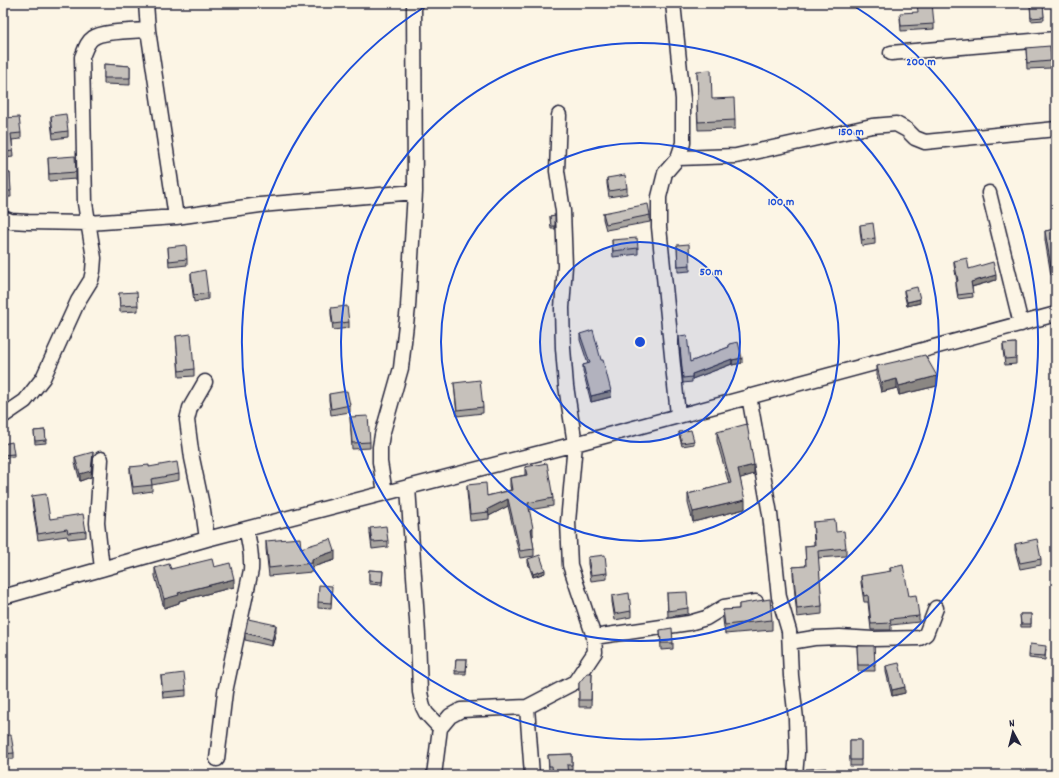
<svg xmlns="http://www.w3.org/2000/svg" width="1059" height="778" font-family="Dekko,sans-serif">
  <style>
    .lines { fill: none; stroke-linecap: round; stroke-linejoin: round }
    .minor-casing { stroke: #22223b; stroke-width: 17 }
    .minor { stroke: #fcf5e5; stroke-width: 14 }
    .wall { fill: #aaa6a1; stroke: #22223b }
    .shaded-wall { fill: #8b8783; stroke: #22223b }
    .building { fill: #c6c1bb; stroke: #22223b }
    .ring { fill: none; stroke: #1d4ed8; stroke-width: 2 }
    .centre { fill: #1d4ed8; stroke: #fcf5e5; stroke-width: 2 }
    .ring-label { font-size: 12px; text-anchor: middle; font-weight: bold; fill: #1d4ed8; stroke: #fcf5e5; stroke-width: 3; stroke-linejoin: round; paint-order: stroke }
  </style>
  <rect width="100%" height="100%" fill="#fcf5e5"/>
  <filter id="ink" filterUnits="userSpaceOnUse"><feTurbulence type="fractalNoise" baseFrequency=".025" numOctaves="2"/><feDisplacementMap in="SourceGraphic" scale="8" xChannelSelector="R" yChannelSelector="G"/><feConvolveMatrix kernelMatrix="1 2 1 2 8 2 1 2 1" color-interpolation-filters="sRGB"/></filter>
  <g filter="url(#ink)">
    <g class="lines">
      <!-- minor casing -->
      <g class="minor-casing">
        <path id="minor" d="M146,3L148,30L176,217
          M673,3L683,99V143L678,158L665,173L659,197V227L678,415
          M891,53L1056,39
          M678,158L736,156L872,126L896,124L907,130L915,138L925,142L1056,129
          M989,193L1021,324
          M3,218L11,221L28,222L88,223L176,217L260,205L415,192
          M205,382L190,408L187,420L192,458L203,510L207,539
          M749,396L770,514L779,597L789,631L791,676L796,719L797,753L795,775
          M3,416L25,401L43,378L78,301L91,280L93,271L94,258L85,203L82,57C85,50 87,42 93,38C102,31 136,31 148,30
          M101,459L97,523L102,569
          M408,487L418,635L420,692L423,707L426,713L440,728
          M385,493L380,462V447L382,435L401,368L408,307L415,192L414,3
          M3,597L207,539L575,444L1056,314
          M594,637L689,623L706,618L724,607L756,602
          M790,642L814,638L840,637L873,639L920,638L926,634L936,608
          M217,759L225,692L251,570C252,555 250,544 246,529
          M434,775L440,728L450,716L461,710L527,707
          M532,775L527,707L575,682L595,652L594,637L570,565L568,522L575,444L566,386L563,348L562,308L565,266L563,211L557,171L559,115"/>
      </g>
      <!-- minor -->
      <use href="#minor" class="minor"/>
    </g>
    <!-- wall -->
    <path class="wall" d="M270,3H295L270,6Z
      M1043,3L1044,20L1031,21L1030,4Z
      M900,18L934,24V29L901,31Z
      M1026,48L1051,61V68L1027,69Z
      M104,64L130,66V85L104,84Z
      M697,71L712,99L735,120V129L698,130L697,108V100H698Z
      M3,103L4,118L21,133V139L12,140L13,157L5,158L6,173H10L11,197H3Z
      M51,116L68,131V137L53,139L51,122Z
      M1056,134V162H1054V140Z
      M48,158L76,172V179L49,181Z
      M607,178L627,188V194L609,197L607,184Z
      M1053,188H1056V213L1055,214Z
      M603,213L650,215V222L606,230L603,219Z
      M555,215V229H551L550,216Z
      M860,225L875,238V244L862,246L860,231Z
      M1056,229V274L1051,275L1045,240V231Z
      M612,240L638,248V254L613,257Z
      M677,245L690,265V271L678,272Z
      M168,247L187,259V265L169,267Z
      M954,261L969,269L996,280L972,287L973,297L958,299L956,286V282H957L954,265Z
      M191,273L208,293V299L194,302L191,279Z
      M904,290L920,303L907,306L904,293Z
      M119,293L138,305V311L120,312Z
      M331,308L349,322V328L333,330L331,314Z
      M580,334L611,397L591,402L583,371V365L588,364L580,340Z
      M176,336L194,369V376L179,377Z
      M679,336L690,362L729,347V344L742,363L732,365V364L692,379V382L683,383Z
      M1016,343V364L1005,365L1003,350V344Z
      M877,366L937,386L899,395L897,388L881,392L877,376Z
      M454,383L483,407V413L457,416Z
      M329,394L350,405V412L331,415L329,400Z
      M350,417L370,442V448L352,449Z
      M45,430L46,443L35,444L34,431Z
      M679,432L694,441V444L682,446L679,435Z
      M717,432L754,474L740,478L745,509L693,522L688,503V494L729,484L717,441Z
      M3,444L14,454V457L3,458Z
      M75,457L93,459L91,477L80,481L75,463Z
      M130,467H149L179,474V480L152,485V491L133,494L130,473Z
      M525,467L553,498V506L529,510L533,536H532L534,549V556L520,558L508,506L489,516V519L470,521L467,492V485L487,496L511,490L510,486V478L525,475Z
      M32,496L50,519L86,531V537L68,539L67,536L38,540L32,502Z
      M813,522L836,532L846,548V556L818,558L822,606V614L797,617L793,574V567L806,566L805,546L814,545Z
      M370,528L388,541V547L372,549L370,534Z
      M266,541L301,548L335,560L312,567V572L269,576L266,549Z
      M1015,544L1041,559V565L1020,569L1015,550Z
      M588,557L607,573V579L591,581L588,564Z
      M528,559L545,573L533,577L528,563Z
      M214,567L234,587L179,601V603L164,608L155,576V568L171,569Z
      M890,568L909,596L919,616V622L891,625V630H871L868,602H864L861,583V576L890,572Z
      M369,570L383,571L382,585L369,584Z
      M332,592L331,609L318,608V602Z
      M667,593L688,608V614L668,617Z
      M612,596L631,611V617L615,620L612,602Z
      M739,604L772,620V630L725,634L723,620V610L739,609Z
      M1020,614H1031V627H1021Z
      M660,630L673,643V649L661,650Z
      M276,632L272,646L245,640V633Z
      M857,646H874L875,671H858Z
      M1046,649L1045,660L1029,658V655Z
      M456,659H467L466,674H455Z
      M886,666L905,693L892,696L886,672Z
      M592,673L591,707H579V683Z
      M161,676L186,690V696L163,698Z
      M3,736L14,753V759L3,760Z
      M850,740H861V766H850Z
      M572,754V771L567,772L568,775H552V772H549L548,755Z"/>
    <!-- shaded-wall -->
    <path class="shaded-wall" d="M996,275V280L971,287V282Z
      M920,299V303L907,306V302Z
      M742,358V363L732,365V360Z
      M732,359V364L692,379V374Z
      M937,376V386L899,395V386Z
      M897,379V388L881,392V383Z
      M611,391V397L591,402V396Z
      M93,452L91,477L80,481V474Z
      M754,465V474L738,479V469Z
      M508,499V506L489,516L488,509Z
      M745,500V509L693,522V512Z
      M533,528V536H531V529Z
      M335,551V560L312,567V559Z
      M545,570V573L533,577V574Z
      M234,579V587L179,601V603L164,608V599L178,593Z
      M276,625V632L272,646V640Z
      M905,687V693L892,696V690Z"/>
    <!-- building -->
    <path class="building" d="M917,3H932L934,24L901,26L900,13L918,12Z
      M1043,3L1044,17L1031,18L1030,4Z
      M1050,46L1051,61L1027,63L1026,48Z
      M104,64L130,66V78H104Z
      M711,70L712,99L734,98L735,120L698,122L697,100H698L697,71Z
      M3,103H4V114H3Z
      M66,114L68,131L53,133L51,116Z
      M19,117L21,133L11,134L13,151L5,152L6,173H10L11,191H3V118Z
      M1054,134H1056V156H1054Z
      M75,156L76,172L49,174L48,158Z
      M625,175L627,188L609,191L607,178Z
      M1053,188H1056V207H1055Z
      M648,204L650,215L606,224L603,213Z
      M555,215V226H551L550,216Z
      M873,223L875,238L862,240L860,225Z
      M1056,229V265L1051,266L1045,231Z
      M637,238L638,248L613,251L612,240Z
      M689,244L690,265L678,266L677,245Z
      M186,245L187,259L169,261L168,247Z
      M967,258L969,269L993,262L996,275L971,282L973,293L958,295L956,282L958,281L954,261Z
      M205,270L208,293L194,295L191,273Z
      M917,287L920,299L907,302L904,290Z
      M137,292L138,305L120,306L119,293Z
      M347,306L349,322L333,324L331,308Z
      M593,330L601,360H603L611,391L591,396L583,365L590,363L580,334Z
      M191,334L194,369L179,371L176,336Z
      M687,335L690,362L729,347V344L738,342L742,358L732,360V359L692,374V377L683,378L679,336Z
      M1016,343V358L1005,359L1003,344Z
      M925,355L937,376L899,386L897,379L881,383L877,366Z
      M480,380L483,407L457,410L454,383Z
      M347,391L350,405L331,409L329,394Z
      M368,416L370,442L352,443L350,417Z
      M747,424L754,465L738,469L745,500L693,512L688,494L731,483L717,432Z
      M45,430L46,440L35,441L34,431Z
      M691,430L694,441L682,443L679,432Z
      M12,442L14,454L3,455V444Z
      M93,452L91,471L80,474L75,457Z
      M177,462L179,474L151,479L152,485L133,487L130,467L149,465V467Z
      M547,463L553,498L528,503L533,528L531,529L534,549L520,551L508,499L488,509L489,512L470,514L467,485L486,483L487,496L512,490L510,478L527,475L525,467Z
      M46,494L50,519L83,514L86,531L68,533L67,529L38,534L32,496Z
      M835,520L836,532L844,531L846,548L818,551L822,606L797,609L793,567L806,566L805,546L815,545L813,522Z
      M386,526L388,541L372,542L370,528Z
      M300,538L301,548L331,539L335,551L312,559V563L269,568L266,541Z
      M1037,539L1041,559L1020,563L1015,544Z
      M540,555L545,570L533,574L528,559Z
      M605,555L607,573L591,575L588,557Z
      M212,559L214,567L230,563L234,579L178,593L179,595L164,599L155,568L169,564L171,569Z
      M903,565L909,596L916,595L919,616L890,619L891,623L871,624L868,595L864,596L861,576L891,571L890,568Z
      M369,570L383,571L382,582L369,581Z
      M319,585L332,586L331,603L318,602Z
      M687,592L688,608L668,611L667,593Z
      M629,593L631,611L615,614L612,596Z
      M770,599L772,620L725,625L723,610L739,609V604Z
      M1020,614H1031V624H1021Z
      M248,619L276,625L272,640L245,633Z
      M672,628L673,643H661L660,630Z
      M1030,644L1046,646L1045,656L1029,655Z
      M857,646H874L875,665H858Z
      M456,659H467L466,671H455Z
      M899,663L905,687L892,690L886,666Z
      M184,673L186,690L163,692L161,676Z
      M587,673H592L591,700H579V683Z
      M11,735L14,753L3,754V736Z
      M850,740H861V760H850Z
      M572,754V765H567L568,775H553L552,766H549L548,755Z
      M826,768L827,775H806V769Z
      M257,772L258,775H238Z"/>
  </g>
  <!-- distance rings -->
  <circle cx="640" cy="342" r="100" fill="#1d4ed8" fill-opacity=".12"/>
  <g class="ring">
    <circle cx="640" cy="342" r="100"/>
    <circle cx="640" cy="342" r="199"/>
    <circle cx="640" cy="342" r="299"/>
    <path d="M851 4A398 398 0 1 1 429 4"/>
  </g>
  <circle cx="640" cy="342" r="6" class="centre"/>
  <g class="ring-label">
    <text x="921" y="65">200 m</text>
    <text x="851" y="135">150 m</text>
    <text x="781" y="205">100 m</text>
    <text x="711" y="275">50 m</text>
  </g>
  <!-- margin -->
  <rect width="1059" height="778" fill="none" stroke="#fcf5e5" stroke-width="16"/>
  <rect x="8" y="8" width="1043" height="762" fill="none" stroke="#22223b" stroke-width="1.5" filter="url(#ink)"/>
  <!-- north arrow -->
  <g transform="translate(1013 732) rotate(353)" stroke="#fcf5e5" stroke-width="3" paint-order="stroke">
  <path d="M0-3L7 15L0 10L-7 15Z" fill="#22223b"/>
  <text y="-6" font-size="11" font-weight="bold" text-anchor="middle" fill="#22223b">N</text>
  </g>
</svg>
